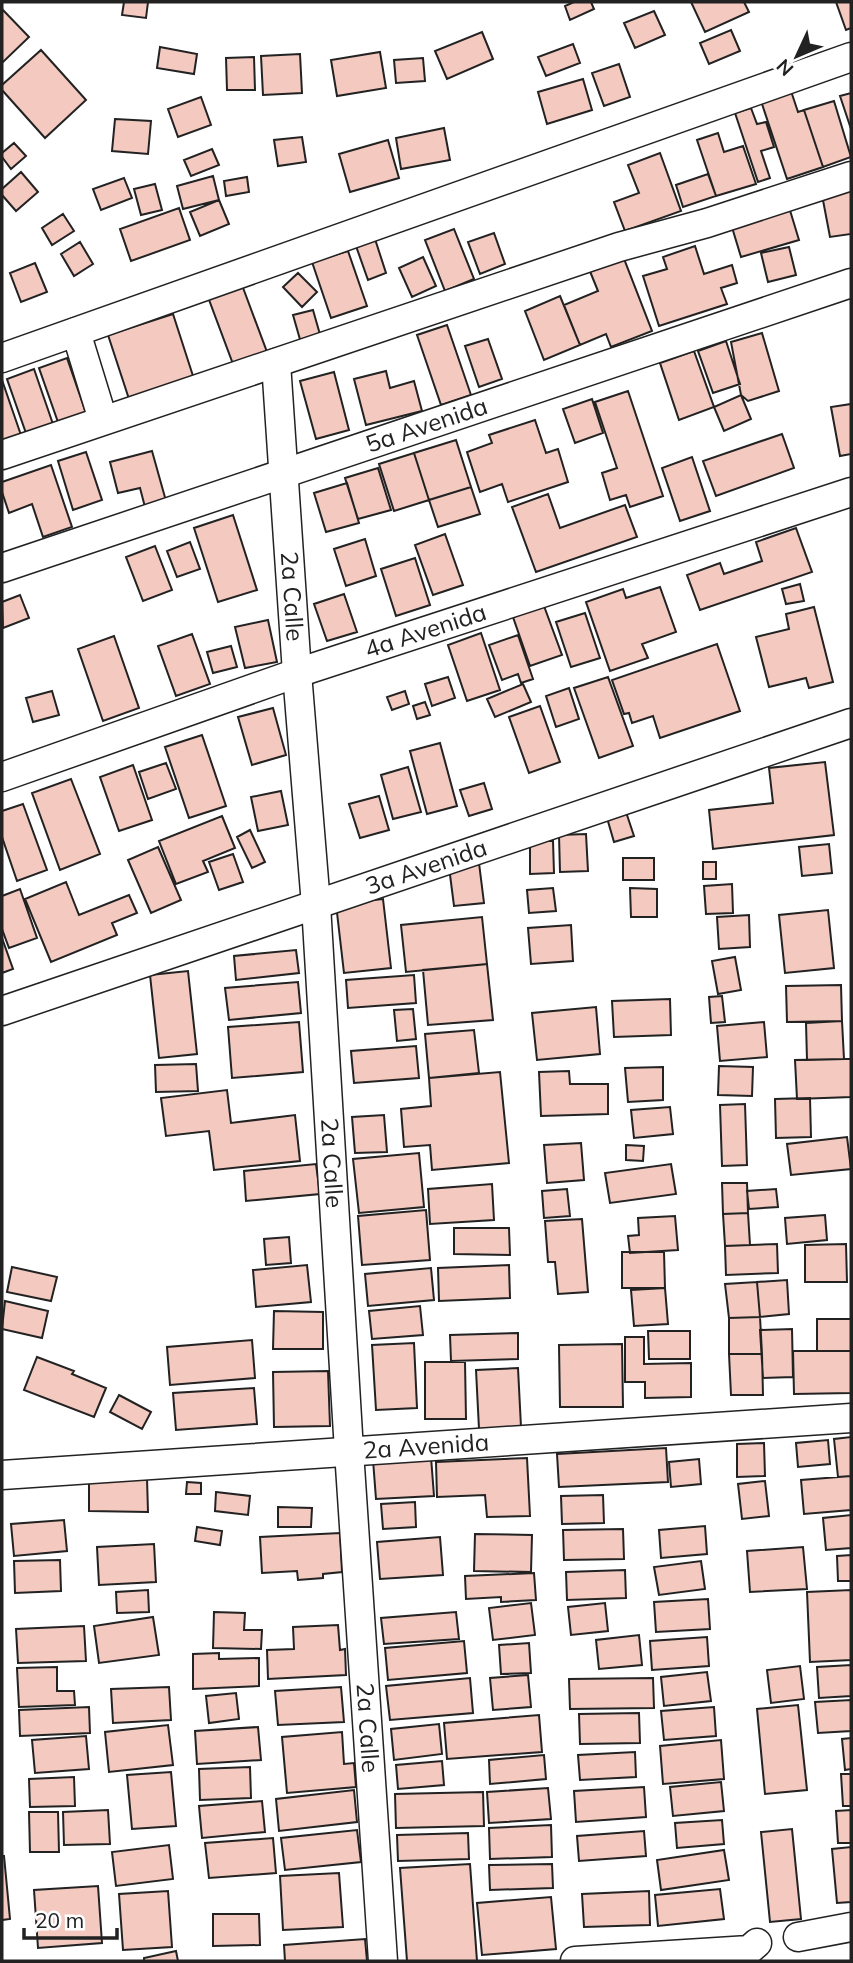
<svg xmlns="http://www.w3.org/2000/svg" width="853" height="1963" font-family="Mulish,sans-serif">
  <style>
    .building { fill: #f3c9c0; stroke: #222; stroke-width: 2 }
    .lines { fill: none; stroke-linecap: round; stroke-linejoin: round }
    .minor-casing { stroke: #222; stroke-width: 31 }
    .minor { stroke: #fff; stroke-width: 28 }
    .labels { text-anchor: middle; stroke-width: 5; stroke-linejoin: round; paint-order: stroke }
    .street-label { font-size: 24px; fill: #222; stroke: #fff }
  </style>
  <rect width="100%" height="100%" fill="#fff"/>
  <!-- building -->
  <path class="building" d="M124,2H148L146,18L122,15Z
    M574,2H591L594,9L570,20L565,6Z
    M691,2H744L749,12L705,32Z
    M836,2H851V28L846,30Z
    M2,9L29,37L2,63Z
    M654,11L665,35L635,48L624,23Z
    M731,30L740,51L709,64L700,43Z
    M482,32L493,59L447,79L435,51Z
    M573,44L580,63L546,76L538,57Z
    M160,47L197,54L194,74L157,68Z
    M41,50L86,100L45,138L2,90V85Z
    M380,52L386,88L337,96L331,60Z
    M300,54L302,93L263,95L261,56Z
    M254,57L255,90H227L226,58Z
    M423,58L425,81L396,83L394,60Z
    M619,64L630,97L604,106L592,73Z
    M583,79L592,110L547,124L538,92Z
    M791,91L798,112L804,110L823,167L787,179L761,101Z
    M851,93V129L840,96Z
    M201,97L211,125L178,137L168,109Z
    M834,101L851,157L823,167L804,110Z
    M751,108L757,124L766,122L774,147L761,151L770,178L758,182L735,113Z
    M115,119L151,121L148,154L112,151Z
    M444,128L450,160L401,169L396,138Z
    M718,133L724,152L743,146L756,184L716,196L697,140Z
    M302,137L306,162L278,166L274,140Z
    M388,140L399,178L350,192L339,154Z
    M14,143L26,156L11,169L2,157V153Z
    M212,149L219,165L191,176L184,160Z
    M660,153L681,211L625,231L614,202L639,193L628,165Z
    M21,172L38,192L16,211L2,195V189Z
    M708,174L716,196L683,207L676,185Z
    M213,176L219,200L183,209L177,186Z
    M247,177L249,192L226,196L224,181Z
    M124,178L132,198L101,210L93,189Z
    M155,184L162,210L141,215L134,189Z
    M851,190V234L830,237L822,195Z
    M219,200L229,224L200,236L190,212Z
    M789,207L799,240L741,257L731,224Z
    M179,208L190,240L131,261L120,229Z
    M63,214L74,231L52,245L42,228Z
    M454,229L474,279L445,291L425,240Z
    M494,233L505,264L480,274L468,242Z
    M375,239L386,273L368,280L356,246Z
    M80,242L93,264L74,276L61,254Z
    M695,246L704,274L732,265L737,283L721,288L727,304L659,326L643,276L667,269L663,257Z
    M789,247L796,275L768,282L761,253Z
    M348,251L367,306L331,318L312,262Z
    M621,251L652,331L611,347L606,334L580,345L564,305L598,291L587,264Z
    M423,257L436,286L412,297L399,268Z
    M35,263L47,292L21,302L10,273Z
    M298,273L317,292L302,307L283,287Z
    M242,285L267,352L233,364L208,297Z
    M560,296L580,345L544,360L525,311Z
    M313,310L321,338L301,343L293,315Z
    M173,314L194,379L129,399L108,335Z
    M447,325L471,395L441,405L417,335Z
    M762,333L779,391L748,401L741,395L731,342Z
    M488,339L502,379L479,387L465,346Z
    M726,341L740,384L713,393L698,351Z
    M694,351L714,407L679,420L660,363Z
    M67,358L87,416L59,425L39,368Z
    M34,369L54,427L27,436L7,379Z
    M386,371L390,388L414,381L422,411L366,425L354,379Z
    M334,372L349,430L316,439L300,381Z
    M2,380L22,438L2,444Z
    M628,391L663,496L630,507L626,495L610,500L602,473L617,468L595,402Z
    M741,395L751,419L724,431L714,407Z
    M592,399L603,433L575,443L563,409Z
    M851,404V454L840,456L831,407Z
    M535,420L546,453L558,449L568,482L508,502L502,484L480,492L467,452L492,443L489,435Z
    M782,434L794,468L716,496L703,461Z
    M456,440L471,487L429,500L414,453Z
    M152,451L166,501L145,507L140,488L118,493L110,462Z
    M86,452L102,500L73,510L58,461Z
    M414,453L429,500L394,511L379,464Z
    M692,457L710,511L680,521L662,468Z
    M51,465L72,527L43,537L32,504L9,513L2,492V482Z
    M378,468L391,510L358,519L345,478Z
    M347,483L359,523L326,532L314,493Z
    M471,487L480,514L438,527L429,500Z
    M548,494L560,528L625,505L637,537L536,572L512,507Z
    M233,515L257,590L218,602L194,528Z
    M796,528L812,572L700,610L687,575L720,563L724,574L762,561L756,542Z
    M445,534L463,585L433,595L415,545Z
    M365,539L376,576L346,586L334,549Z
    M190,542L200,569L177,577L167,551Z
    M155,546L172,590L143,601L126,557Z
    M415,558L430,605L396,616L381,569Z
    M800,584L804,601L786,604L782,589Z
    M660,587L676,632L642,644L648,658L610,671L586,602L623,589L626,598Z
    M344,594L357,632L327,641L314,604Z
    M20,595L29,618L3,628L2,602Z
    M544,606L562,655L530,666L513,617Z
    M814,607L833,682L809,688L806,678L769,687L756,637L789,629L786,614Z
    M585,613L600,658L571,667L556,622Z
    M268,620L277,662L245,668L235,627Z
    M481,633L500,690L467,701L448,645Z
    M192,634L210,684L176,696L158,646Z
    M518,635L533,679L521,683L518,674L502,680L489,645Z
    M114,636L139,708L103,721L78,649Z
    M717,644L740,711L660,738L653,716L632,723L629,713L624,714L612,680Z
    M231,646L237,667L213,673L207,652Z
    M448,677L455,698L432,706L425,684Z
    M608,677L633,746L599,758L574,688Z
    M523,684L531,702L495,717L487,699Z
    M569,688L579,719L556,727L546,696Z
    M52,691L59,715L33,722L26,698Z
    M405,691L409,704L392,710L387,697Z
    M425,702L430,715L417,719L413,706Z
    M540,706L560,762L529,773L509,717Z
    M273,708L286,755L252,765L238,717Z
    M202,735L226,806L189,818L165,747Z
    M440,743L457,806L427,814L410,751Z
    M825,762L834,835L713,849L709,810L773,803L769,768Z
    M166,763L176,789L148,799L139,772Z
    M133,765L152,820L119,831L100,777Z
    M408,767L421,812L393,819L381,775Z
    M71,779L100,854L60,870L32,793Z
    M484,783L492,809L469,816L460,790Z
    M281,791L288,825L258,831L251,797Z
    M379,796L389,830L360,838L349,804Z
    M23,804L47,870L17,881L2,837V811Z
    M624,806L634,836L614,842L605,811Z
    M222,816L235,848L203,861L208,872L176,884L159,841Z
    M250,830L265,862L252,868L237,837Z
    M586,834L588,871L560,872L559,835Z
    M530,841H553L554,873L530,874Z
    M829,844L832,873L802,876L799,847Z
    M158,847L181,900L151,913L128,860Z
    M233,854L243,882L219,890L209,862Z
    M623,858H654V880H623Z
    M703,862H716V879H703Z
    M479,863L484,903L454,906L449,867Z
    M66,882L79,915L129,895L137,913L112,923L117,935L51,962L25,899Z
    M732,884L733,913L706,914L704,886Z
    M553,888L556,911L529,913L527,890Z
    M630,888L657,889V917H631Z
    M20,889L37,938L9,948L2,929V896Z
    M383,899L391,968L344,973L336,904Z
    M828,910L834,968L785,973L779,915Z
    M749,915L750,947L719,949L717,917Z
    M482,917L487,964L406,972L401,925Z
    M571,925L573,961L531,964L528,928Z
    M2,938L13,969L2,973Z
    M296,950L299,973L236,980L234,956Z
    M735,957L741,990L718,994L712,961Z
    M487,964L493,1020L428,1025L423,970Z
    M188,971L197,1054L159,1058L150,975Z
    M414,975L416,1003L348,1008L346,980Z
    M298,982L301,1013L229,1020L225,988Z
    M841,985L842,1021L787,1022L786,986Z
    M722,996L725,1022L711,1023L709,997Z
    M670,999L671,1035L614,1037L612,1001Z
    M596,1007L600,1054L537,1060L532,1013Z
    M413,1009L416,1039L397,1041L394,1010Z
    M842,1021L844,1059L807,1060L806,1023Z
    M299,1022L303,1072L232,1078L228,1027Z
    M764,1022L767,1057L720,1061L717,1026Z
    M474,1030L479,1073L429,1078L425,1034Z
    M416,1046L419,1078L354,1083L351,1051Z
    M844,1059H851V1097L797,1099L795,1060Z
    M196,1064L198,1091L156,1092L155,1065Z
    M719,1066L753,1067L752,1096L718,1095Z
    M663,1067V1100L628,1102L625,1068Z
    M569,1071L570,1084H608V1114L541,1116L539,1072Z
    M500,1072L509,1163L432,1170L430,1145L404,1147L401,1109L431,1106L429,1078Z
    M227,1090L231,1123L295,1115L300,1161L214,1170L209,1131L166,1136L161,1098Z
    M810,1098L811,1137L776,1138L775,1099Z
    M745,1104L747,1165L722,1166L720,1105Z
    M670,1107L673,1134L634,1138L631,1110Z
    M384,1115L387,1152L355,1153L352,1117Z
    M847,1137L851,1169L791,1175L787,1144Z
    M581,1143L584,1180L547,1183L544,1145Z
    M626,1145L644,1146L643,1161L626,1160Z
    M419,1153L424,1207L359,1213L353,1159Z
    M316,1164L320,1194L246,1201L244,1171Z
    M671,1164L676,1194L610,1203L605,1173Z
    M722,1183H747L748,1213L723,1214Z
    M492,1184L494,1220L430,1224L428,1189Z
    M567,1189L570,1216L544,1218L542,1191Z
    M776,1189L778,1207L749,1209L747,1191Z
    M426,1210L430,1260L362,1265L358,1216Z
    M748,1213L750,1245L725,1246L723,1214Z
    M825,1215L827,1240L787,1244L785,1218Z
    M675,1216L678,1250L630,1253L628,1236L639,1235L638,1218Z
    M582,1219L588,1292L558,1294L555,1262H548L545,1221Z
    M454,1228H509L510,1255L454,1254Z
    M289,1237L291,1263L266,1265L264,1239Z
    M777,1244L778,1273L726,1275L725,1246Z
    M846,1244L847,1282H805V1245Z
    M622,1252H664L665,1288H622Z
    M307,1265L311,1302L256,1307L253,1270Z
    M509,1265L510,1298L439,1301L438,1268Z
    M12,1267L57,1277L51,1301L7,1292Z
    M431,1268L434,1300L368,1306L365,1274Z
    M787,1280L789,1314L760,1317L757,1282Z
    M757,1282L760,1317L729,1318L725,1284Z
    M665,1288L668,1324L634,1326L631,1290Z
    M5,1301L48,1311L42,1338L2,1329Z
    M420,1306L423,1335L372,1339L369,1311Z
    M274,1311L323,1312V1349H273Z
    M760,1317L762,1354H729V1318Z
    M817,1319H851V1351H817Z
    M792,1329L793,1377L763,1378L760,1330Z
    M648,1331H690V1359H649Z
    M518,1333V1359L451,1361L450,1335Z
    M625,1337H644V1364L691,1363V1397L645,1398V1382H625Z
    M252,1340L255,1378L170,1385L167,1347Z
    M414,1343L417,1408L376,1410L372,1345Z
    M622,1344L623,1407H560L559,1345Z
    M793,1351H851V1393L794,1394Z
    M729,1354H762L763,1395H731Z
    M37,1357L74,1371L72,1374L106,1388L94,1417L24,1390Z
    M425,1362H465L466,1419H425Z
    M518,1368L521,1427L479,1429L476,1370Z
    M328,1371L330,1426L274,1427L273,1372Z
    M254,1388L257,1424L176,1430L173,1393Z
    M119,1395L151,1412L142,1429L110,1412Z
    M851,1437V1476L838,1477L834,1439Z
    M828,1440L830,1464L798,1467L796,1443Z
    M764,1443L765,1476L737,1477V1444Z
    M666,1448L668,1482L559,1487L557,1454Z
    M431,1457L434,1496L376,1499L373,1460Z
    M527,1458L530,1516L487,1517L485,1495L437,1497L436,1462Z
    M699,1459L701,1484L671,1487L669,1462Z
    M851,1476V1510L804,1514L801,1480Z
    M89,1477L147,1478L148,1512L89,1511Z
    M765,1481L769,1516L742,1519L738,1484Z
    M187,1482L201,1483V1494H186Z
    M216,1492L250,1496L248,1515L215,1511Z
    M603,1495L604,1523L562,1524L561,1496Z
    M415,1502L416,1527L383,1529L381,1504Z
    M278,1507L312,1508L311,1527H278Z
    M851,1515V1548L826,1550L823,1518Z
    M64,1520L67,1551L14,1556L11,1524Z
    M705,1526L707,1554L661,1558L659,1530Z
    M197,1527L222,1531L220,1545L195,1541Z
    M623,1529L624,1559L564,1560L563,1530Z
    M340,1533L342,1572L323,1574V1578L298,1580L297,1571L262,1573L260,1537Z
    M475,1534L532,1535L531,1572L474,1571Z
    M440,1537L443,1575L380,1579L377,1542Z
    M154,1544L156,1582L99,1585L97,1547Z
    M803,1547L807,1589L750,1592L747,1551Z
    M851,1555V1581H838L837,1556Z
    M60,1560L61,1591L15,1593L14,1561Z
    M701,1561L705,1589L659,1595L654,1567Z
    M625,1570L626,1598L567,1600L566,1572Z
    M534,1573L536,1600L501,1602V1597L466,1599L465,1576Z
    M148,1590L149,1612L117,1613L116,1592Z
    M851,1590V1660L810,1662L807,1592Z
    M708,1599L710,1629L656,1632L654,1602Z
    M531,1603L535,1635L493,1640L489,1608Z
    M605,1603L608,1631L571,1635L568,1607Z
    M214,1612L245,1613L244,1630H262L261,1649L213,1648Z
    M456,1612L459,1639L384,1644L381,1618Z
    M153,1617L159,1655L99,1663L94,1626Z
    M338,1625L340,1650L345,1649L346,1675L268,1679L267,1650L294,1649L293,1627Z
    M84,1626L86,1661L18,1663L16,1629Z
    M639,1635L642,1665L599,1669L596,1640Z
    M707,1637L709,1666L652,1670L650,1641Z
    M464,1641L467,1673L388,1680L385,1648Z
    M529,1643L531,1673L501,1674L499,1645Z
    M219,1653V1659L259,1658V1686L193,1689V1654Z
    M851,1665V1696L819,1698L817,1667Z
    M800,1666L804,1699L771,1703L767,1670Z
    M57,1667V1691H74L75,1705L19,1707L17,1668Z
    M707,1672L711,1701L664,1706L661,1677Z
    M528,1675L531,1707L493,1710L490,1678Z
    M470,1678L473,1713L390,1720L386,1686Z
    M653,1678L654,1708L570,1709L569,1679Z
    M169,1687L171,1720L113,1723L111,1689Z
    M341,1687L344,1722L278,1725L275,1691Z
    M236,1693L239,1719L209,1723L206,1696Z
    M851,1700V1731L818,1733L815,1702Z
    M798,1705L807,1790L765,1794L757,1709Z
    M89,1707L90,1733L20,1736L19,1710Z
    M714,1707L716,1736L664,1740L661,1711Z
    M639,1713L640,1743L580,1744L579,1714Z
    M539,1715L542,1752L447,1759L444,1723Z
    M439,1724L442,1754L394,1760L391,1729Z
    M168,1725L173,1765L109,1772L105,1732Z
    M258,1727L261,1760L197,1764L195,1731Z
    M342,1732L344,1764L354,1763L356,1787L287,1793L282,1737Z
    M86,1736L89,1769L35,1773L32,1740Z
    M851,1738V1769L845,1770L842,1739Z
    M721,1740L724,1779L663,1784L660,1746Z
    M635,1752L636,1777L580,1780L578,1755Z
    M544,1755L546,1779L490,1784L489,1760Z
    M442,1761L444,1785L398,1789L396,1765Z
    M250,1767L251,1798L200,1800L199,1769Z
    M171,1772L176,1826L132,1829L127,1775Z
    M841,1774H851V1806H843Z
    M74,1777L75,1806L30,1807L29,1779Z
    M721,1782L724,1811L673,1816L670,1787Z
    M644,1787L646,1817L576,1822L574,1791Z
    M548,1788L551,1819L489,1823L487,1792Z
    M354,1790L357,1822L279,1831L276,1799Z
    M483,1792L484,1826L396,1828L395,1794Z
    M262,1801L265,1832L202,1838L199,1806Z
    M108,1810L110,1844L64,1845L63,1812Z
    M851,1810V1843H838L836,1811Z
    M29,1812H58L59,1852H30Z
    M722,1820L724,1844L677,1848L675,1823Z
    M551,1825L552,1857L490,1859L489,1828Z
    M792,1829L801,1919L770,1922L761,1832Z
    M357,1830L361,1862L285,1870L281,1838Z
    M644,1831L646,1856L579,1861L577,1836Z
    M468,1833L469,1859L398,1861L397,1835Z
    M273,1838L276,1873L209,1878L205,1843Z
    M169,1845L173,1879L116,1886L112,1852Z
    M851,1847V1902L837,1903L832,1849Z
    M724,1850L729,1880L661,1890L657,1860Z
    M2,1856H4L10,1919L2,1920Z
    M470,1864L477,1961H407L400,1868Z
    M552,1864L553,1888L490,1890L489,1865Z
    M339,1873L343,1927L283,1930L280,1876Z
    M98,1886L102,1943L38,1948L34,1890Z
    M720,1889L724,1919L658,1926L655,1895Z
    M168,1891L172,1947L123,1950L119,1894Z
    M649,1891L650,1925L584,1927L582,1894Z
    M551,1897L556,1949L482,1955L477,1903Z
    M213,1914H259L260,1945L213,1946Z
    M365,1939L367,1961H285L284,1945Z
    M176,1951L178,1961H144V1958Z"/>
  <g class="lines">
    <!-- minor casing -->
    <g class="minor-casing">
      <g id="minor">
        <path d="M76,332L103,420"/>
        <path d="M2,358L851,57"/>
        <path id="s1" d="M276,363L297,673L316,905L349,1451L383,1961"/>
        <path d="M2,455L619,247L707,223L851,176"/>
        <path id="s2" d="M2,568L851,283"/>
        <path id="s3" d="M2,777L297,673L851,492"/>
        <path id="s4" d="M2,1011L851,723"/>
        <path id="s5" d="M2,1475L851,1418"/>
        <path d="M798,1937L851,1927"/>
        <path d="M575,1961L749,1950L757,1943"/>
      </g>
    </g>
    <!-- minor -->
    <use href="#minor" class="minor"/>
  </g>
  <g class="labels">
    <!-- street labels -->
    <g class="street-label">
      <text dy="8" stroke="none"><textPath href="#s2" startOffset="448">5a Avenida</textPath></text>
      <text dy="8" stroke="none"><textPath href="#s1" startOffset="234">2a Calle</textPath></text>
      <text dy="8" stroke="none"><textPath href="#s3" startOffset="448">4a Avenida</textPath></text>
      <text dy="8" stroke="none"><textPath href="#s4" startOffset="448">3a Avenida</textPath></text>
      <text dy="8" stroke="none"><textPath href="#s1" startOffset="802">2a Calle</textPath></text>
      <text dy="8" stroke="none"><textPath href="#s5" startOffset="425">2a Avenida</textPath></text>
      <text dy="8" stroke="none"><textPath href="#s1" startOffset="1368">2a Calle</textPath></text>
    </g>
  </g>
  <!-- border -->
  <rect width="853" height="1963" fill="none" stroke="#222222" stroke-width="7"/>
  <!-- north arrow -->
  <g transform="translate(797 56) rotate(226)" stroke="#ffffff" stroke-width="5" paint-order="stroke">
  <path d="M0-5L12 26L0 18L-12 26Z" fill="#222222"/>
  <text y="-10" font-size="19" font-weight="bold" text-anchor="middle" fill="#222222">N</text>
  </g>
  <!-- scale -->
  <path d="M24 1928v10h93v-10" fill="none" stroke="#222222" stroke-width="3.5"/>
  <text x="35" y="1928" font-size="21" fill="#222222" stroke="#ffffff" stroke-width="5" paint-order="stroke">20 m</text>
</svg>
